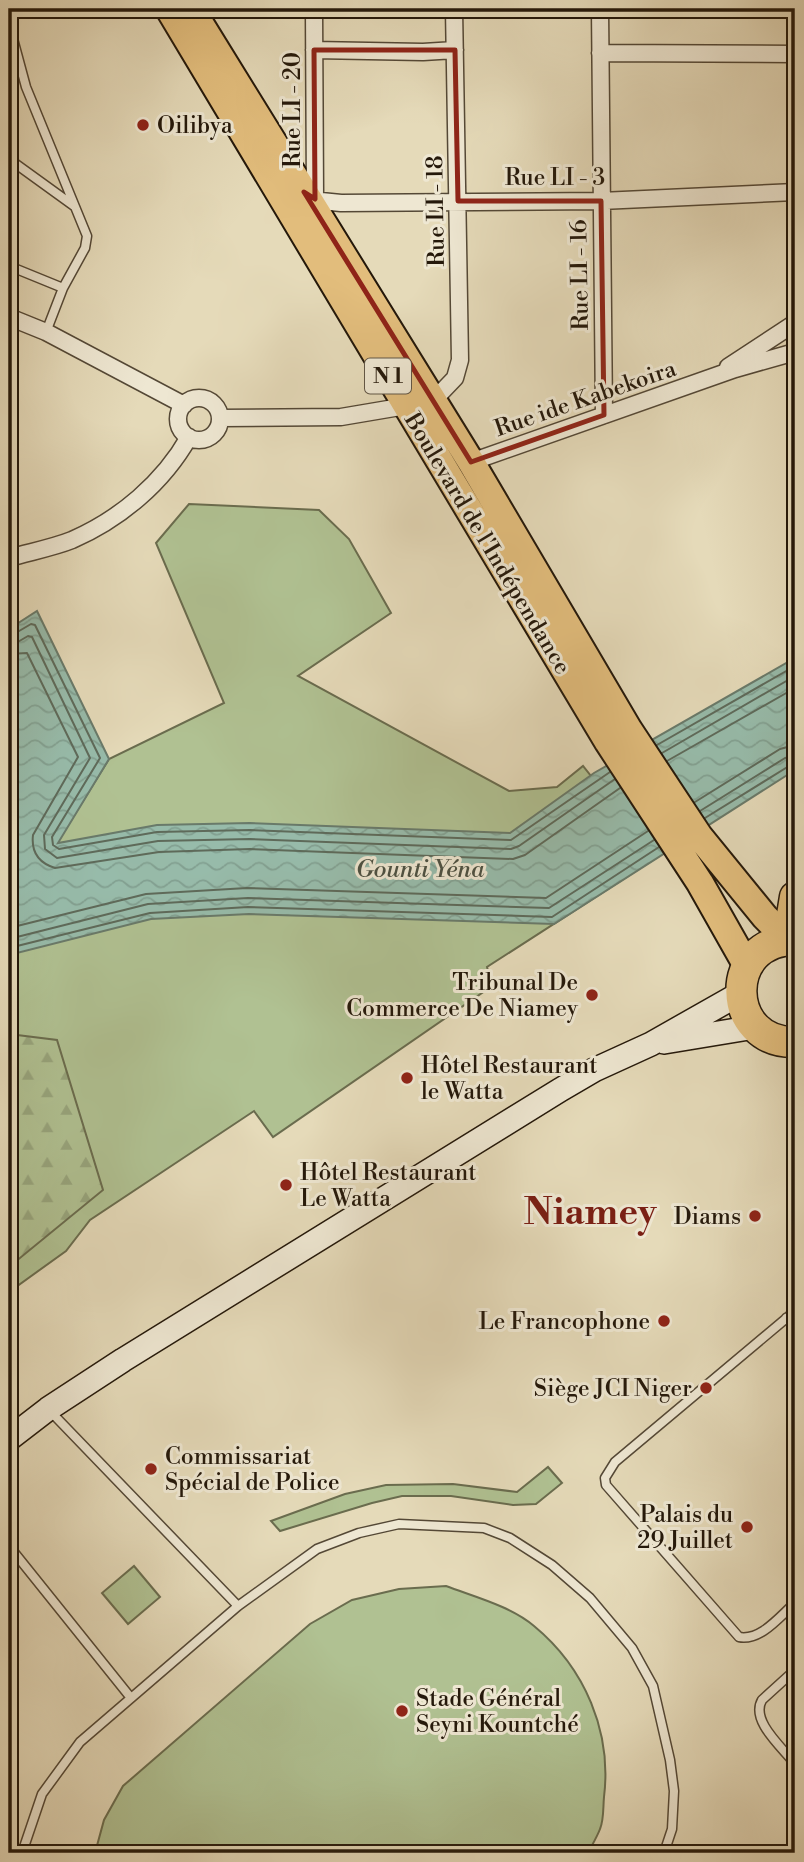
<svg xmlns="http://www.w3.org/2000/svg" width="804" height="1862" font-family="'Libre Bodoni',serif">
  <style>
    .green { fill: #b0c192; stroke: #6a6c4e; stroke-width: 2 }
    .forest { fill: url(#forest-firs); stroke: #6a6c4e; stroke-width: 2 }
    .water { fill: url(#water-waves); stroke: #697a6a; stroke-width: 2 }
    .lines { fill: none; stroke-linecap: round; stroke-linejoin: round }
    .shore { stroke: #5e6a5a; stroke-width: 2 }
    .lane-casing { stroke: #544836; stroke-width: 11 }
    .street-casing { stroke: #544836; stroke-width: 19 }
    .secondary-casing { stroke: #24180a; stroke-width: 26 }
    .primary-casing { stroke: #24180a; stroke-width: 30 }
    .highway-casing { stroke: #24180a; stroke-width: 33 }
    .lane { stroke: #eee7d2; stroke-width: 8 }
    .street { stroke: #eee7d2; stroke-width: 16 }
    .secondary { stroke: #eee7d2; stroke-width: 23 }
    .primary { stroke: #e2bd7c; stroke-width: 26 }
    .highway { stroke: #e2bd7c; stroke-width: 30 }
    .marked { fill: none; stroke: #8f2418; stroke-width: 5; stroke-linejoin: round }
    .poi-dot { fill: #8f2418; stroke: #eee7d2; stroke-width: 2.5 }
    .labels { text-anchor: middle; stroke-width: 6; stroke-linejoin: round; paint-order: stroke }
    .shield { fill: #eee7d2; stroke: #615646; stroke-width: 2 }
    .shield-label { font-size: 21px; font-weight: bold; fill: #24180a }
    .street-label { font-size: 23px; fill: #24180a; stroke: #eee7d2 }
    .poi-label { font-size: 23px; fill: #24180a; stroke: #eee7d2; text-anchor: start }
    .water-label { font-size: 24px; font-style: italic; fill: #4c5142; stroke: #eee7d2 }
    .town-label { font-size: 37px; font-weight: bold; fill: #7a1f14; stroke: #eee7d2 }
  </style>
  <defs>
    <pattern id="forest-firs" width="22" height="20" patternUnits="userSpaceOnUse" patternTransform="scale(1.75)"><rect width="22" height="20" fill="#b0c192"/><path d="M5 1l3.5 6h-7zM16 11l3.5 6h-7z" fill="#97a57d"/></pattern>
    <pattern id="water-waves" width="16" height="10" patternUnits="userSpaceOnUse" patternTransform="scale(1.75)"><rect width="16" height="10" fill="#97bbaa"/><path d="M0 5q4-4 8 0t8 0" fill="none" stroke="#82a091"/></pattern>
  </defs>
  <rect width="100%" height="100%" fill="#e5dab9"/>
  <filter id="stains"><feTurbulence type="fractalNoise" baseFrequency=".00286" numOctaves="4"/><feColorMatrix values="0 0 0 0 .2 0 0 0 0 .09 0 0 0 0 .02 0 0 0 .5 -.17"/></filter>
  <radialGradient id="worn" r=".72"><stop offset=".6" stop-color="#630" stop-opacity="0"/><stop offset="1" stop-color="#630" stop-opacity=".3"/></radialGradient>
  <!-- green -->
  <path class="green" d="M189,504L319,510L349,539L391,613L298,676L509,791L557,787L583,766L656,858L487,967L492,986L273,1137L254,1111L90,1220L66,1251L9,1292V857L57,843L109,759L224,703L156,543Z
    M548,1467L562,1483L536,1504L513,1505L451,1496H402L372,1503L280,1531L271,1521L345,1494L386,1485L453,1484L517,1492Z
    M134,1566L160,1597L128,1624L102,1593Z
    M446,1586C475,1597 510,1606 534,1626C585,1668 612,1732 604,1797C603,1807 604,1820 600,1829C597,1837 592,1845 588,1853H95L104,1820L123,1786L310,1624L352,1600L399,1589Z"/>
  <!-- forest -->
  <path class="forest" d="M9,1034L57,1040L103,1190L9,1267Z"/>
  <!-- water -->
  <path class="water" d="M37,611L109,759L58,843L157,825L250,823L510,833L594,773L795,658V770L554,924L249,914L151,919L9,955V629Z"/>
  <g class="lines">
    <!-- shore -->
    <path class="shore" d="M9,635L14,634L31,624L35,625L100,758L52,837L53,845L59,849L157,832L250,830L511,840L610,772
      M9,644L16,643L28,636L32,637L90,758L44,835L45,849L57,858L158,841L250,839L511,849L519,846L615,779
      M9,654L27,653L78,757L33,835C31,852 39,863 55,868L159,852L250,849L513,859L525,855L620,788
      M657,745L795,666
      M662,753L795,676
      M667,761L795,688
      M695,802L780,749L795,745
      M700,811L785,758L795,756
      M705,818L789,766L795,765
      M9,928L146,894L247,888L546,898L648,831
      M9,939L148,904L248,898L549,908L654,840
      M9,948L150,913L248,907L552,917L659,847"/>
    <!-- lane casing -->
    <g class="lane-casing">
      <path id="lane" d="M9,24L26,87L87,236L85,248L63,288L46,332
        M9,159L74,206
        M9,266L63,288
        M795,1311L615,1462L605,1478L606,1485L739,1637C761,1641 780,1616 795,1603
        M786,1318L795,1328
        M50,1411L238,1606
        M9,1546L131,1698
        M795,1670L762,1700C750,1721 783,1748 795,1764
        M22,1853L42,1794L80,1742L238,1606L317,1549L359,1533L399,1524L484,1528L510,1538L552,1565L590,1598L632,1648L653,1686L670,1760L674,1791L672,1829L664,1853"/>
    </g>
    <!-- street casing -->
    <g class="street-casing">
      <path id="street" d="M314,9L315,198
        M600,9L604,415
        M314,50L423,52L455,50
        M600,53L795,54
        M306,193L321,201L341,203L601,201L795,192
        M9,317L46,332L184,405
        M728,367L795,323
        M178 419a21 21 0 1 1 42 0a21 21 0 1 1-42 0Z
        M432,402L455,378L460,360L454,9
        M220,418L341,417L406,406
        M471,462L735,369L795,352
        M9,558C29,552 52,548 72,540C120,519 163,483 189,437"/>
    </g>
    <!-- secondary casing -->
    <g class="secondary-casing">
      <path id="secondary" d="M664,1042L755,1027
        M9,1439L48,1409L123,1360L560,1090L594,1070L651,1044L741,993"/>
    </g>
    <!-- primary casing -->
    <g class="primary-casing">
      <path id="primary" d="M169,9L608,742L700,883L747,966
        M191,9L471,462L629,730L699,836L765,917L788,940"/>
    </g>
    <!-- highway casing -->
    <g class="highway-casing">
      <path id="highway" d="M788,940L795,897
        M795,940C722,940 725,1044 795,1042"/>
    </g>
    <!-- lane -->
    <use href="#lane" class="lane"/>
    <!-- street -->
    <use href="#street" class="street"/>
    <!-- secondary -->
    <use href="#secondary" class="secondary"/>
    <!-- primary -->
    <use href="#primary" class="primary"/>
    <!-- highway -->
    <use href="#highway" class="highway"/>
  </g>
  <!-- marked area -->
  <path class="marked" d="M314,50H455L458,201H601L604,415L471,462L304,192L315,199Z"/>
  <!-- markers -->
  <g class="poi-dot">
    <circle cx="143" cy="125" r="7"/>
    <circle cx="592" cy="995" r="7"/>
    <circle cx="407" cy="1078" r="7"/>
    <circle cx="286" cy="1185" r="7"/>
    <circle cx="755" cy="1216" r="7"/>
    <circle cx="664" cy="1321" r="7"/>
    <circle cx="706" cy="1388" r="7"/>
    <circle cx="151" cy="1469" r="7"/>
    <circle cx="747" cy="1527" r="7"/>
    <circle cx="402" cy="1711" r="7"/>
  </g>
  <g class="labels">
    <!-- shield labels -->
    <rect class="shield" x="365" y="358.5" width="46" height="35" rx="5"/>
    <g class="shield-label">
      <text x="388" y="383">N 1</text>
    </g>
    <!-- street labels -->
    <g class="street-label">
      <text transform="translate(292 110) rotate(-90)" y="8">Rue LI - 20</text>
      <text x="555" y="185">Rue LI - 3</text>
      <text transform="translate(435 211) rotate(-91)" y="8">Rue LI - 18</text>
      <text transform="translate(579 275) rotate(-91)" y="8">Rue LI - 16</text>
      <text transform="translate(585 398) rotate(-19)" y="8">Rue ide Kabekoira</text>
      <text transform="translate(488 543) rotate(59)" y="8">Boulevard de l'Indépendance</text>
    </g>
    <!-- poi labels -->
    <g class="poi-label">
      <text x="157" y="133">Oilibya</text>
      <text x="578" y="990" text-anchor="end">Tribunal De<tspan x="578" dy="26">Commerce De Niamey</tspan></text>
      <text x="421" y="1073">Hôtel Restaurant<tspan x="421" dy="26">le Watta</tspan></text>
      <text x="300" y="1180">Hôtel Restaurant<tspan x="300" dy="26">Le Watta</tspan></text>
      <text x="741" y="1224" text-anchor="end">Diams</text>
      <text x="650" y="1329" text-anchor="end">Le Francophone</text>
      <text x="692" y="1396" text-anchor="end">Siège JCI Niger</text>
      <text x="165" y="1464">Commissariat<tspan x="165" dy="26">Spécial de Police</tspan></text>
      <text x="733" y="1522" text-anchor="end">Palais du<tspan x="733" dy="26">29 Juillet</tspan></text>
      <text x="416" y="1706">Stade Général<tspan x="416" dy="26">Seyni Kountché</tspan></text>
    </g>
    <!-- water labels -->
    <g class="water-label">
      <text x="420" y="877">Gounti Yéna</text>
    </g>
    <!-- town labels -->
    <g class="town-label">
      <text x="590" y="1224">Niamey</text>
    </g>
  </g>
  <!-- margin -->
  <rect width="804" height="1862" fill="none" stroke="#e5dab9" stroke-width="35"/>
  <rect x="10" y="10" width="783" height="1841" fill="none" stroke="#24180a" stroke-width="3.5"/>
  <rect x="18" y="18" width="769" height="1827" fill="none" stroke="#24180a" stroke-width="2"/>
  <rect width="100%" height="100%" filter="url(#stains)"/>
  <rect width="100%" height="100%" fill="url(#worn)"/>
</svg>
